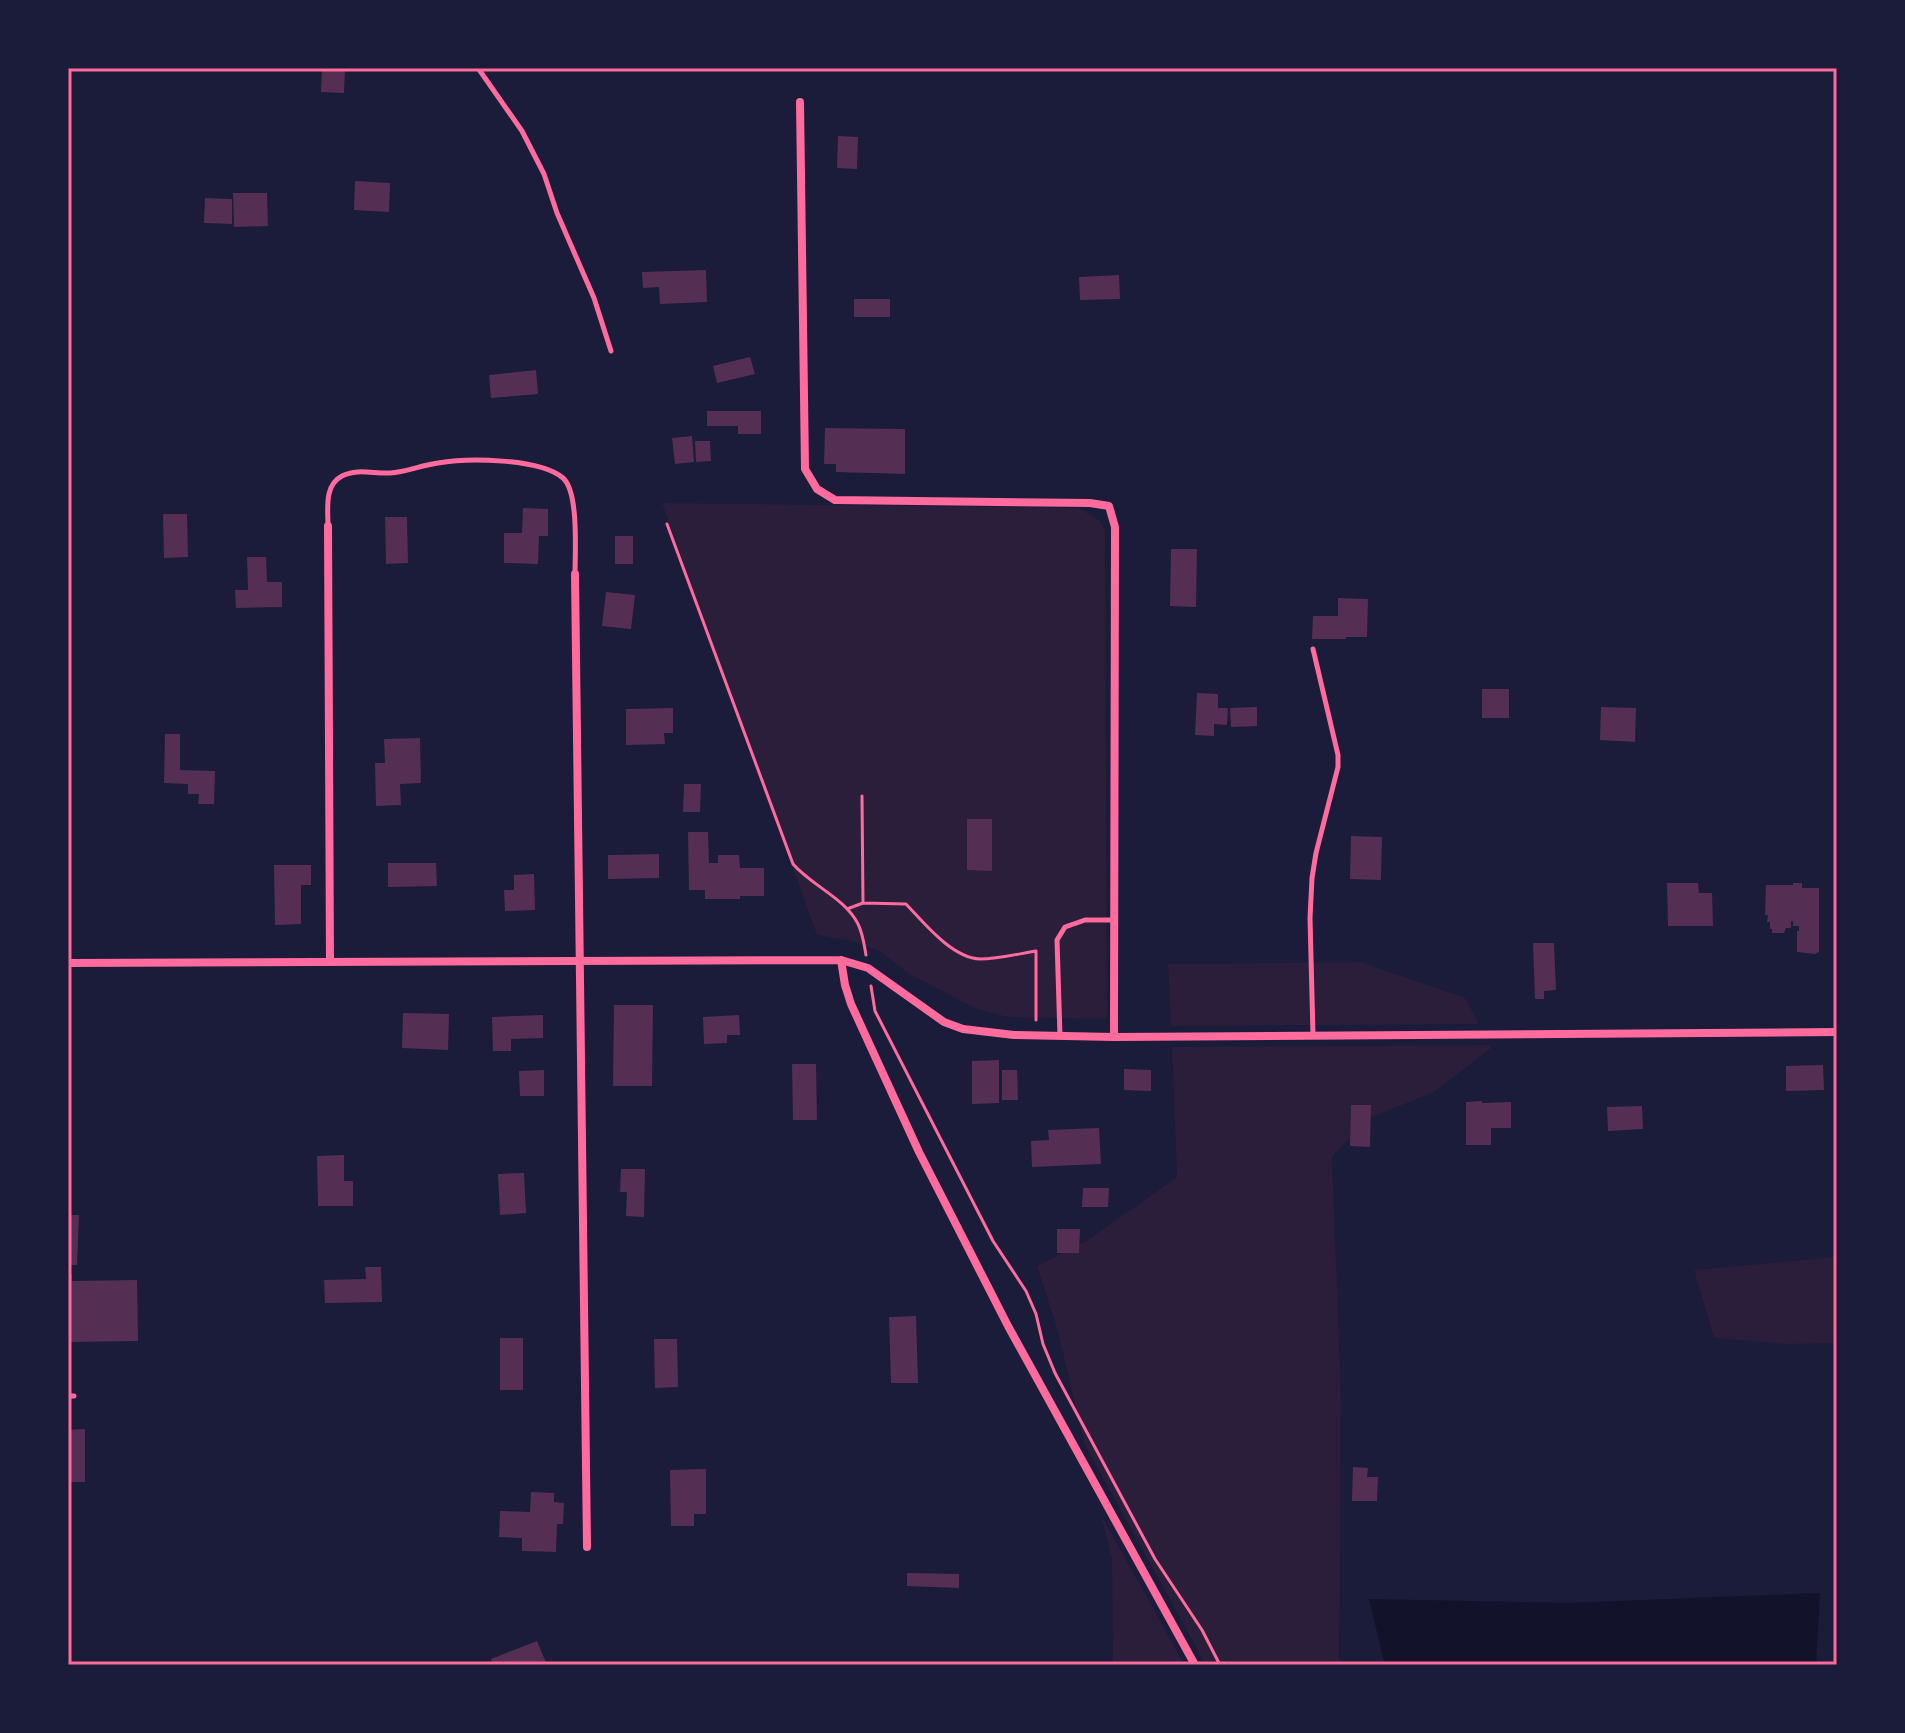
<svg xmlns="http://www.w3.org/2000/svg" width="1905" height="1733" font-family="Rubik,sans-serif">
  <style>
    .green { fill: #2a1e3b }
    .water { fill: #12122b }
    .building { fill: #542f53 }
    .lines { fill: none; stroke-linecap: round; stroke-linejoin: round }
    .path { stroke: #ff6b9d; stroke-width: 3 }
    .service { stroke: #ff6b9d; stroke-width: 5 }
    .minor { stroke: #ff6b9d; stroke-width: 8 }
    .neatline { fill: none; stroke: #ff6b9d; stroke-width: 3 }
  </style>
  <rect width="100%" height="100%" fill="#1b1b3a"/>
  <!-- green -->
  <path class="green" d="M662,503L1079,508L1099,520L1105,530L1107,1019L1008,1017L977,1009L909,974L881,952L853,941L817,935Z
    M1361,962L1465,998L1479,1024L1171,1026L1168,964Z
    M1490,1045L1491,1048L1434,1092L1370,1118L1332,1156L1341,1400L1339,1665H1206L1085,1445L1057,1328L1037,1266L1088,1240L1177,1177L1172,1047Z
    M1837,1257V1343L1785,1344L1714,1338L1694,1270Z
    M1101,1515L1173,1644L1184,1665H1113L1112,1559Z"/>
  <!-- water -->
  <path class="water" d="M1820,1593L1816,1665H1385L1369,1599L1569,1603Z"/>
  <!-- building -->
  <path class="building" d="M322,68H345L344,93L321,92Z
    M838,136L858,137L857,169L837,168Z
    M355,181L390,183L389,212L354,210Z
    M233,193H267L268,226L234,227Z
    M205,198L232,199V224L204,223Z
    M706,270L707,302L660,304L659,287L643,288L642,272Z
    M1119,275L1120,299L1080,300L1079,277Z
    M854,299H890V317H854Z
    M750,357L755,374L717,383L713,366Z
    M536,370L538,394L491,398L489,375Z
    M707,411H761V434H738V426H707Z
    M825,428L905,429V474L836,472V464H824Z
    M692,436L694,462L675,464L672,438Z
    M695,441H710L711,461L696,462Z
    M523,508L548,509V536H539L538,564L504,563V533H522Z
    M163,514H187L188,557L164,558Z
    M385,517H407L408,563L386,564Z
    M615,536H633V564H615Z
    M1171,549H1197L1196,607L1170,606Z
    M247,557H266L267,582H282V607L236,608L235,590H248Z
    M606,592L635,595L631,629L602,626Z
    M1338,598L1368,599L1367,637H1346V639H1312L1313,616H1338Z
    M1482,689H1509V718H1482Z
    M1197,693L1218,694V708H1228L1227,725L1214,724V736L1195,735Z
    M1257,707V726L1231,727L1230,708Z
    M1601,707L1636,708L1635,742L1600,740Z
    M673,708V733H664L665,744L626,745V709Z
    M165,734H180V770L215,771L214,804H198L199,794H188V784L164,783Z
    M420,738L421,783L400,784L401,805L376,806L375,763H385L384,739Z
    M684,784H701L700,812H683Z
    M967,819H992V871L967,870Z
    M688,832H708L709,863H718V855H739L740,868H764V896H740V899H705V890H689Z
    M1351,836L1382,837L1381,880L1350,879Z
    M659,854V878L608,879V855Z
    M388,863H436L437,886L388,887Z
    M274,865H311V885H301V924L275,925Z
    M534,874L535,910L505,911L504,890H514V875Z
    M1667,883H1698L1699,893H1712L1713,926H1668Z
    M1793,883H1802V888H1819V952L1815,954L1797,952V931H1799V926H1793V921H1791V928H1786L1784,933H1772V929H1770V922H1767L1768,915H1765L1766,885H1793Z
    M1533,943H1554L1556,990L1544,991V999H1535Z
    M614,1005H653L652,1086H613Z
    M403,1013L449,1014L448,1050L402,1048Z
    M543,1015V1038L511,1039V1051H493L492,1017Z
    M739,1015L740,1035H727V1043L704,1044L703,1017Z
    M999,1060V1103L972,1104V1061Z
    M792,1064H816L817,1120H793Z
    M1823,1065L1824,1090L1786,1091V1066Z
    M1124,1069L1151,1070V1091L1124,1090Z
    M544,1070V1096H520L519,1071Z
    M1002,1070H1017L1018,1100H1002Z
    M1482,1101V1103L1511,1102V1128H1491V1145H1466V1102Z
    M1351,1105H1371L1370,1147L1350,1146Z
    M1642,1106L1643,1129L1608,1131L1607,1107Z
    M1099,1128L1101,1164L1032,1167L1031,1141L1049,1140L1048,1130Z
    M344,1155V1181H353V1206H318L317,1156Z
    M621,1169H645L644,1217L626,1216L627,1192H620Z
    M524,1173L526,1213L500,1215L498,1174Z
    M1083,1188H1109L1108,1207H1082Z
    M68,1215H79L77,1265H68Z
    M1057,1229H1080L1079,1253H1057Z
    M365,1267H381L382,1302L325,1303L324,1280L366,1279Z
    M68,1274H72V1281L137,1280L138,1341L68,1342Z
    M916,1316L918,1383H891L889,1317Z
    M500,1338H523V1390H500Z
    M654,1339H677L678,1387L655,1388Z
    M85,1429V1482H68V1430Z
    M1353,1467L1368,1468L1367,1477H1378L1377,1501H1352Z
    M706,1469V1514H694V1526H671L670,1470Z
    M531,1492L554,1493V1502L564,1503L563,1524H557L556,1552L522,1551V1538L499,1537L500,1511L530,1512Z
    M907,1573L959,1574V1588L907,1586Z
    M537,1641L547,1665H493L491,1659Z"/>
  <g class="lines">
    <!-- path -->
    <path class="path" d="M667,524L793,864C812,886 845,898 858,924C863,934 864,944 866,955
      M862,796L863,903
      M847,909L863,903L906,904C924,923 952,958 980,959C998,959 1018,954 1036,951V1020
      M871,986L875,1011L993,1241L1026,1291L1036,1314L1043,1344L1055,1373L1155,1559L1202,1630L1220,1665"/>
    <!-- service -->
    <path class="service" d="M478,68L522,131L544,174L557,213L594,298L611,351
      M328,526C328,509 324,485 342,476C357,468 374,474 390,473C406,472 422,465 438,463C467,458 539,458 563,478C579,492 575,553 575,574
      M1313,649L1338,755V767L1316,853L1312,878L1310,918L1313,1035
      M1060,1036L1057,940L1065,927L1085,920H1114
      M68,1396H74"/>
    <!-- minor -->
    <path class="minor" d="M800,102L805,469L817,489L835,500L1090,503L1109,506L1115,527L1114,1037
      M328,526L330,962
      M575,574L587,1547
      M841,960L845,985L851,1004L919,1152L1008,1326L1195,1665
      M68,963L841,960L868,968L944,1022L963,1029L1014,1035L1114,1037L1837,1032"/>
  </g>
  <!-- border -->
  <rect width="1905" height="1733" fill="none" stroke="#1b1b3a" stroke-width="140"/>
  <rect x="70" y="70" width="1765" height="1593" class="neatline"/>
</svg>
